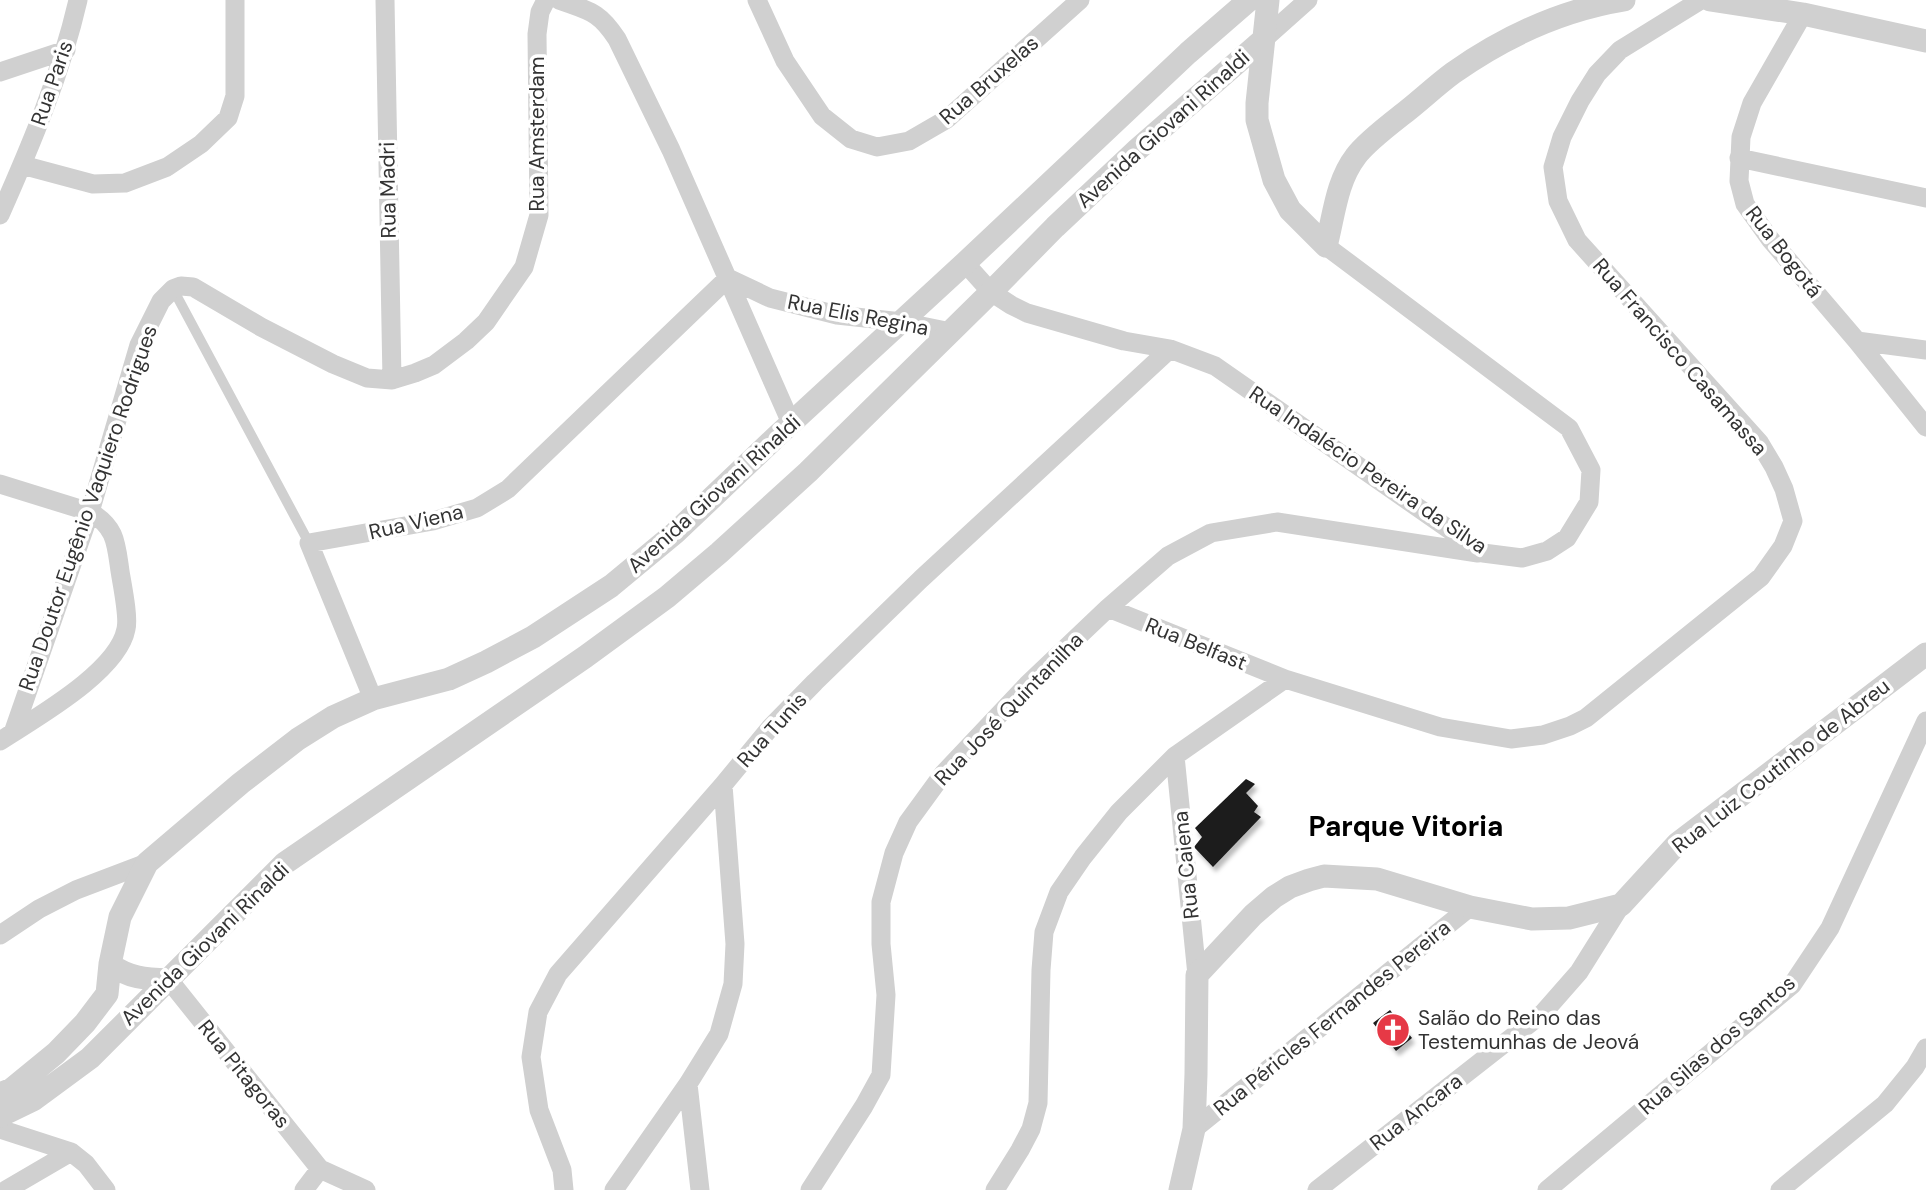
<svg xmlns="http://www.w3.org/2000/svg" width="1926" height="1190" font-family="'DM Sans',sans-serif">
  <style>
    .building { fill: #1a1a1a; filter: url(#shadow) }
    .lines { fill: none; stroke-linecap: round; stroke-linejoin: round }
    .service { stroke: #d0d0d0; stroke-width: 10 }
    .minor { stroke: #d0d0d0; stroke-width: 19 }
    .tertiary { stroke: #d0d0d0; stroke-width: 23 }
    .labels { text-anchor: middle; stroke-width: 7; stroke-linejoin: round; paint-order: stroke }
    .street-label { font-size: 21px; fill: #333; stroke: #fff }
    .poi-label { font-size: 21px; fill: #333; stroke: #fff; text-anchor: start }
    .district-label { font-size: 28px; font-weight: bold; fill: #000; stroke: #fff }
  </style>
  <defs>
    <filter id="shadow"><feDropShadow dx="3" dy="5" stdDeviation="2" flood-color="#0004"/></filter>
  </defs>
  <rect width="100%" height="100%" fill="#fff"/>
  <!-- building -->
  <path class="building" d="M1246,779L1255,784L1246,793L1258,806L1254,812L1261,817L1213,867L1194,847L1202,837L1195,828Z
    M1390,1010L1412,1038L1396,1051L1373,1023Z"/>
  <g class="lines">
    <!-- service -->
    <path class="service" d="M173,289L309,543"/>
    <!-- minor -->
    <path class="minor" d="M385,0L392,380
      M559,0C589,11 599,11 617,39L671,150L791,423
      M757,0L785,61L822,116L851,139L877,147L909,141L947,119L1080,0
      M1803,14L1752,103L1741,137L1739,181L1745,204L1770,239L1857,341L1926,427
      M1263,40L1308,0
      M0,72L66,50
      M1739,158L1926,198
      M22,165L93,184L125,183L167,167L201,144L228,118L235,96V0
      M0,215C31,145 61,74 78,0
      M965,263L991,292L1011,305L1027,313L1124,341L1170,349L1215,366L1483,553L1522,558L1547,551L1567,538L1589,502L1591,470L1569,428L1326,246
      M728,278L770,298L837,315L902,322L951,332
      M1857,341L1926,350
      M0,484L90,512C116,527 116,543 120,571C122,584 129,617 126,629C118,672 35,718 0,741
      M1108,608L1285,679L1440,727L1511,739L1543,735L1570,726L1586,718L1761,577L1783,546L1793,521L1784,489L1774,467L1759,442L1577,240L1558,201L1553,167L1562,137L1580,101L1597,74L1620,50L1701,0
      M373,699L309,543L433,521L477,508L508,489L728,278
      M13,733L90,512L139,345L161,301L173,289L181,286L193,287L261,327L333,364L367,378L392,380L415,373L434,365L466,341L486,322L524,267L539,215L537,34L540,12L546,0
      M1175,756L1197,975
      M0,935L39,909L76,890L147,863
      M169,980L320,1169L366,1190
      M688,1084L700,1190
      M0,1129L71,1152L86,1164L106,1190
      M1194,1129L1470,907
      M6,1190L71,1152
      M304,1190L320,1169
      M564,1190L562,1170L539,1110L531,1057L538,1012L558,974L723,785L770,728L815,682L921,579L1170,349
      M614,1190L688,1084L719,1034L733,984L735,944L723,785
      M810,1190L864,1106L881,1075L886,995L881,944V902L894,853L908,822L943,774L1027,685L1108,608L1168,556L1211,533L1277,522L1478,553
      M995,1190L1020,1150L1031,1129L1038,1103L1041,970L1044,932L1059,892L1083,857L1119,812L1175,756L1285,679
      M1317,1190L1543,1013L1579,972L1621,905
      M1547,1190L1792,985L1830,928L1926,721
      M1780,1190L1885,1104L1915,1067L1926,1048"/>
    <!-- tertiary -->
    <path class="tertiary" d="M1268,0L1257,103V120L1274,180L1290,210L1326,246
      M1710,0L1803,14L1926,41
      M1326,246C1334,216 1336,182 1356,156C1367,141 1393,122 1408,110C1423,98 1438,84 1453,73C1504,37 1563,10 1624,0
      M110,964C128,978 146,979 169,980
      M0,1094L12,1089L56,1053L85,1023L107,994L110,964L120,917L147,863L241,783L298,739L333,717L373,699L449,679L486,662L533,637L611,586L675,533L777,436L965,263L1188,53L1249,0
      M0,1116L33,1100L90,1058L285,863L585,657L667,597L719,553L808,472L991,292L1055,227L1138,149L1263,40
      M1180,1190L1194,1129L1196,1074L1197,975L1253,915L1274,897L1290,887L1309,880L1324,876L1377,879L1470,907L1532,919L1569,918L1621,905L1677,844L1926,654"/>
  </g>
  <!-- icons -->
  <defs>
    <g id="church-disc" transform="scale(1.75)"><circle r="9.5" fill="#e63946" stroke="#fff"/><path d="M-1.2-6h2.4v3.5h3.3v2.4h-3.3V6h-2.4V-.1h-3.3v-2.4h3.3Z" fill="#fff"/></g>
  </defs>
  <g fill-rule="evenodd">
    <use href="#church-disc" x="1393" y="1030"/>
  </g>
  <g class="labels">
    <!-- street labels -->
    <g class="street-label">
      <text transform="translate(989 80) rotate(-41)" y="7">Rua Bruxelas</text>
      <text transform="translate(52 83) rotate(-71)" y="7">Rua Paris</text>
      <text transform="translate(1163 129) rotate(-42)" y="7">Avenida Giovani Rinaldi</text>
      <text transform="translate(537 134) rotate(-90)" y="7">Rua Amsterdam</text>
      <text transform="translate(388 190) rotate(-91)" y="7">Rua Madri</text>
      <text transform="translate(1784 252) rotate(52)" y="7">Rua Bogotá</text>
      <text transform="translate(858 315) rotate(11)" y="7">Rua Elis Regina</text>
      <text transform="translate(1680 357) rotate(49)" y="7">Rua Francisco Casamassa</text>
      <text transform="translate(1368 470) rotate(34)" y="7">Rua Indalécio Pereira da Silva</text>
      <text transform="translate(714 494) rotate(-42)" y="7">Avenida Giovani Rinaldi</text>
      <text transform="translate(88 508) rotate(-71)" y="7">Rua Doutor Eugênio Vaquiero Rodrigues</text>
      <text transform="translate(416 522) rotate(-13)" y="7">Rua Viena</text>
      <text transform="translate(1196 644) rotate(22)" y="7">Rua Belfast</text>
      <text transform="translate(1009 709) rotate(-46)" y="7">Rua José Quintanilha</text>
      <text transform="translate(772 730) rotate(-48)" y="7">Rua Tunis</text>
      <text transform="translate(1781 766) rotate(-38)" y="7">Rua Luiz Coutinho de Abreu</text>
      <text transform="translate(1186 865) rotate(-96)" y="7">Rua Caiena</text>
      <text transform="translate(205 944) rotate(-44)" y="7">Avenida Giovani Rinaldi</text>
      <text transform="translate(1332 1018) rotate(-39)" y="7">Rua Péricles Fernandes Pereira</text>
      <text transform="translate(1717 1045) rotate(-41)" y="7">Rua Silas dos Santos</text>
      <text transform="translate(244 1074) rotate(51)" y="7">Rua Pitagoras</text>
      <text transform="translate(1416 1112) rotate(-38)" y="7">Rua Ancara</text>
    </g>
    <!-- poi labels -->
    <g class="poi-label">
      <text x="1418" y="1025">Salão do Reino das<tspan x="1418" dy="24">Testemunhas de Jeová</tspan></text>
    </g>
    <!-- district labels -->
    <g class="district-label">
      <text x="1406" y="836">Parque Vitoria</text>
    </g>
  </g>
</svg>
